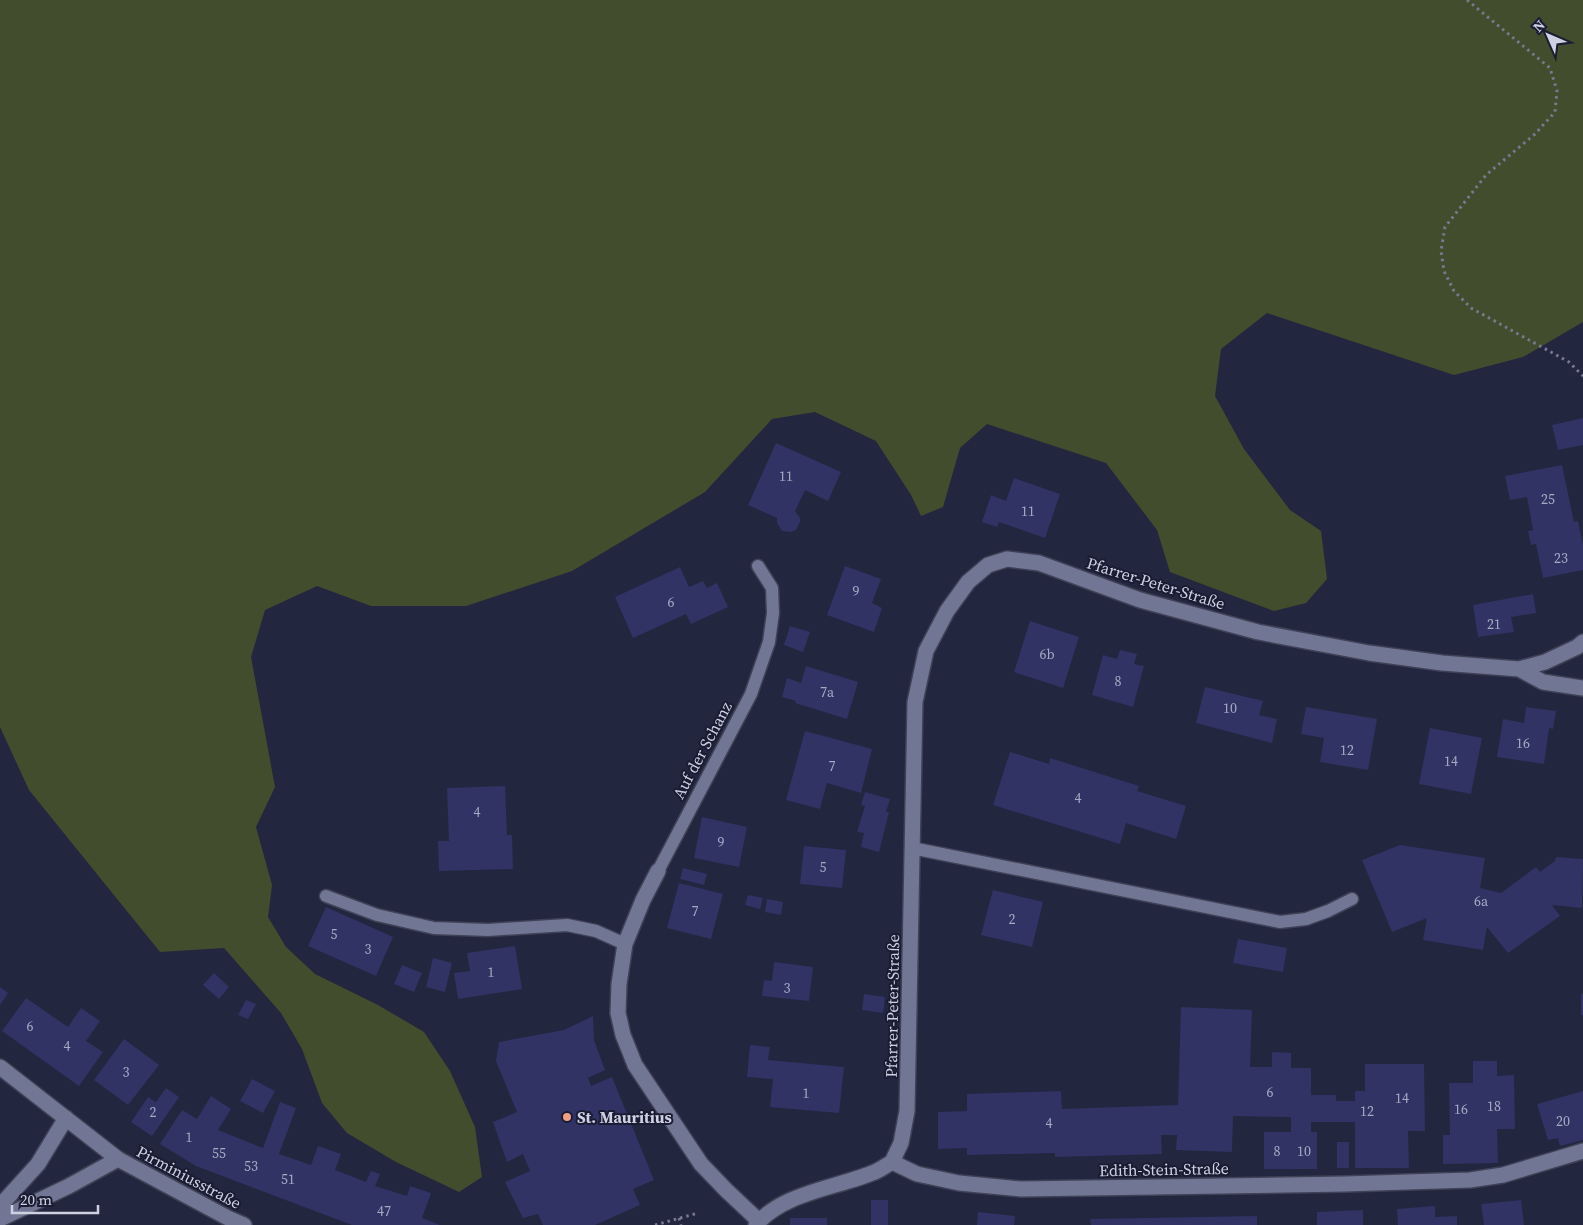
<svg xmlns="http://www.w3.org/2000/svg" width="1583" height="1225" font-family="'Source Serif 4',serif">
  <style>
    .green { fill: #424d2d }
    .building { fill: #303364 }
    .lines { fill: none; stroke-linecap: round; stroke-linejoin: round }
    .lane-casing { stroke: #3f4156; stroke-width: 15 }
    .street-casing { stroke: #3f4156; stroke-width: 18 }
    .secondary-casing { stroke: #3f4156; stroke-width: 18 }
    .path { stroke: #777a8f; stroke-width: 3; stroke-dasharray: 2.5 4; stroke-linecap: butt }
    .lane { stroke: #717694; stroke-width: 12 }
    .street { stroke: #717694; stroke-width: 15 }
    .secondary { stroke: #717694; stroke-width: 15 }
    .poi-dot { fill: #f39f83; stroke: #1a1c34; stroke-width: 2 }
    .labels { text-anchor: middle; stroke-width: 4; stroke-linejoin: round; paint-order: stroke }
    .number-label { font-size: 14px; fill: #a6aac2 }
    .street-label { font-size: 16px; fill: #ced1e2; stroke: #1a1c34 }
    .poi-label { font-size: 16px; font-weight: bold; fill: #ced1e2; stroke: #1a1c34; text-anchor: start }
  </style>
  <rect width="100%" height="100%" fill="#23263f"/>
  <!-- green -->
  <path class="green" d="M0,0H1583V322L1523,357L1454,375L1267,313L1221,349L1215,396L1244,449L1290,510L1321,531L1327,579L1306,603L1274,611L1170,572L1157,530L1106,463L987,424L960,448L943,507L921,516L911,495L876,441L815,412L772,419L705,492L572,571L466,606H371L317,586L265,610L251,657L275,787L256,827L272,885L268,917L286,947L315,974L378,1005L424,1032L450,1071L475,1127L482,1177L459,1192L396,1162L347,1133L322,1103L302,1049L281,1013L224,948L160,952L29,790L0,727Z"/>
  <!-- building -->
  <path class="building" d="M1583,418V445L1558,450L1552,425Z
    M776,443L841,472L828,501L805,490L795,511L800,518V522L796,530L791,532L782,531L777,523V518L748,505Z
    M1562,465L1574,522L1578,521L1583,545V570L1543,578L1536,544L1531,545L1528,531L1533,530L1527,497L1510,500L1505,476Z
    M1014,478L1060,494L1045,538L999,522L997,527L982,522L991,495L1006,501Z
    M845,566L881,579L872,603L882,608L874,632L827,615Z
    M680,567L689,587L703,581L707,588L717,583L728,607L691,624L686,614L633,638L615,597Z
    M1533,594L1536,613L1511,617L1514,632L1478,637L1473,605Z
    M1030,621L1079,637L1063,688L1014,672Z
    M790,626L810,632L803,652L784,645Z
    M1120,650L1137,654L1134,664L1144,666L1133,707L1092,695L1103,655L1117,659Z
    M806,666L858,682L847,719L795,703L796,701L782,697L787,678L801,683Z
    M1205,687L1263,701L1259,715L1277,719L1272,743L1196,723Z
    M1306,707L1377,719L1368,770L1320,762L1324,738L1301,734Z
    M1526,707L1556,711L1553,729L1549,728L1544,764L1497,757L1503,719L1524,723Z
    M1430,728L1482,738L1471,794L1419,784Z
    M805,731L872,749L861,793L827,783L820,809L786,800Z
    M1010,752L1049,764L1050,758L1139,786L1137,791L1186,806L1176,839L1126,823L1120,844L993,805Z
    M505,786L507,835H512L513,869L439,871L438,841H449L447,788Z
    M865,792L890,799L886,812H889L879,852L861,847L864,833L857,832L865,806L861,805Z
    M702,817L747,827L739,867L694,858Z
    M1400,845L1485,858L1480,888L1501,893L1536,867L1540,872L1555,861L1556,857L1583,859L1582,908L1552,905L1560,916L1508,953L1487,927L1483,950L1423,940L1427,918L1392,932L1362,860Z
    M804,846L846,850L842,888L800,884Z
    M683,868L707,874L704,885L680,879Z
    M679,883L723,894L711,939L667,928Z
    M993,890L1043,902L1032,947L981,935Z
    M748,895L763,898L760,909L745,905Z
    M767,899L783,902L781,915L765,912Z
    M326,907L393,937L376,976L308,946Z
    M1238,939L1287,948L1283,972L1233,963Z
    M515,946L522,989L458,999L454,973L470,971L467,953Z
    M433,958L452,963L445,992L426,987Z
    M774,962L813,967L809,1001L762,996L764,980L772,981Z
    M402,965L422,973L414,992L394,984Z
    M214,973L229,987L219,999L203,985Z
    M0,987L8,993L0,1005Z
    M864,994L885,997L883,1013L862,1010Z
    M1581,994H1583V1015H1581Z
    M26,998L68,1027L81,1008L100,1021L86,1041L103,1052L79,1086L2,1031Z
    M246,1000L256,1004L248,1019L238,1015Z
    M1181,1007L1252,1010L1250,1067H1272V1052L1291,1053V1068H1311V1095H1336V1101H1355V1091H1365V1064H1424L1425,1131H1408L1409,1168H1355V1122H1311V1132H1317V1169H1264V1132H1291V1117L1233,1116L1232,1152L1176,1150L1177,1135H1161L1162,1154L1055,1157V1153L967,1155V1148L938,1149V1112L967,1111V1094L1061,1091L1062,1109L1178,1105Z
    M593,1016L594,1040L605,1070L588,1078L591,1086L612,1077L654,1180L633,1189L640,1205L595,1225H543L538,1214L523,1218L505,1182L530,1171L523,1154L507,1162L493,1122L517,1112L496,1061L499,1042L564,1030Z
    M124,1039L159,1065L128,1105L94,1080Z
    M750,1045L770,1047L768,1060L844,1067L839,1113L770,1107L773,1079L747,1077Z
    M1473,1061H1497V1076L1514,1075L1515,1129H1497L1498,1163L1443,1164V1135H1450L1449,1083H1473Z
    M252,1079L275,1091L263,1113L240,1101Z
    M166,1088L179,1097L152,1136L131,1122L148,1097L156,1102Z
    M1583,1091V1140L1560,1146L1558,1138L1548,1140L1537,1104Z
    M211,1096L231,1109L218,1130L263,1148L280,1102L296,1108L279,1154L311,1165L318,1146L341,1154L335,1170L366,1182L371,1171L380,1174L375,1186L407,1196L410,1186L431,1193L422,1218L440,1225H352L196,1166L160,1144L182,1110L197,1119Z
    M1337,1142H1349V1168H1337Z
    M871,1200H888V1225H871Z
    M1521,1200L1524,1225H1484L1481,1204Z
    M1435,1206V1217L1457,1216V1225H1398L1397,1209Z
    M1363,1210V1225H1317V1212Z
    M978,1212L1015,1216L1014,1225H977Z
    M1257,1216V1225H1091L1090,1219Z
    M790,1218H827V1225H790Z"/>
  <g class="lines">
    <!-- lane casing -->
    <g class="lane-casing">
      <path id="lane" d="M912,848L1280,922L1306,919L1328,911L1352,899
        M658,871L751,694L769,642L773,613L772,588L758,566
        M326,896L377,915L434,928L488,930L567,925L596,931L625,944"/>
    </g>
    <!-- street casing -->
    <g class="street-casing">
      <path id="street" d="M1519,669L1543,682L1583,688
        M658,871L643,900L625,944L619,984L618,1013L623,1035L635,1065L701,1164L726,1190L759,1221
        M892,1162L901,1143L907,1111L915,702L926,651L947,611L968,582L988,565L1007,559L1039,563L1140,600L1258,632L1369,653L1442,663L1519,669L1545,662L1577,647L1583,642
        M892,1162L917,1174L959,1183L1021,1189L1345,1184L1470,1180L1503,1175L1583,1151
        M756,1225C782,1193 836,1188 872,1173C879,1171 885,1166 892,1162"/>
    </g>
    <!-- secondary casing -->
    <g class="secondary-casing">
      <path id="secondary" d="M0,1067L118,1159L228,1218L244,1225
        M0,1206L38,1164L66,1118
        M0,1219L69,1186L118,1159"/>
    </g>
    <!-- path -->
    <path class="path" d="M1467,0L1550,68L1557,91L1555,112L1535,134L1486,175L1445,227L1441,251L1444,271L1454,291L1471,308L1569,362L1583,376
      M679,1218L681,1225
      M655,1225L698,1213"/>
    <!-- lane -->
    <use href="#lane" class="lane"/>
    <!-- street -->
    <use href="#street" class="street"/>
    <!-- secondary -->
    <use href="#secondary" class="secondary"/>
  </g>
  <!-- markers -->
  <circle class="poi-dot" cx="567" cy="1117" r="5"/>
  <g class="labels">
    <!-- number labels -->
    <g class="number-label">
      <text x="786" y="481">11</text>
      <text x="1548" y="504">25</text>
      <text x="1028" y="516">11</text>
      <text x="1561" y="563">23</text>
      <text x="856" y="596">9</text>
      <text x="671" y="607">6</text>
      <text x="1494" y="629">21</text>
      <text x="1047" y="659">6b</text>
      <text x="1118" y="686">8</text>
      <text x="827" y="697">7a</text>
      <text x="1230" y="713">10</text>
      <text x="1523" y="748">16</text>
      <text x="1347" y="755">12</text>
      <text x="1451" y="766">14</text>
      <text x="832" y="771">7</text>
      <text x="1078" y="803">4</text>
      <text x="477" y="817">4</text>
      <text x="721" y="847">9</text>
      <text x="823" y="872">5</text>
      <text x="1481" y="906">6a</text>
      <text x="695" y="916">7</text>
      <text x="1012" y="924">2</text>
      <text x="334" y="939">5</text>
      <text x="368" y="954">3</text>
      <text x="491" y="977">1</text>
      <text x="787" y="993">3</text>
      <text x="30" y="1031">6</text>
      <text x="67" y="1051">4</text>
      <text x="126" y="1077">3</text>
      <text x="1270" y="1097">6</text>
      <text x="806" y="1098">1</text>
      <text x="1402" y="1103">14</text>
      <text x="1494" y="1111">18</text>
      <text x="1461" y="1114">16</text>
      <text x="1367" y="1116">12</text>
      <text x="153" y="1117">2</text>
      <text x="1563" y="1126">20</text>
      <text x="1049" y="1128">4</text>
      <text x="189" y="1142">1</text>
      <text x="1277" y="1156">8</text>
      <text x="1304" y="1156">10</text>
      <text x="219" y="1158">55</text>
      <text x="251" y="1171">53</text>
      <text x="288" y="1184">51</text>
      <text x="384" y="1216">47</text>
    </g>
    <!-- street labels -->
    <g class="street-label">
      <text transform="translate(1156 583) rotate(17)" y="6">Pfarrer-Peter-Straße</text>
      <text transform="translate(702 750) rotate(-62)" y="6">Auf der Schanz</text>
      <text transform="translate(892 1006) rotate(-89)" y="6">Pfarrer-Peter-Straße</text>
      <text transform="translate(1164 1169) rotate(-1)" y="6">Edith-Stein-Straße</text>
      <text transform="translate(189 1177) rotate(28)" y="6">Pirminiusstraße</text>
    </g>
    <!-- poi labels -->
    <g class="poi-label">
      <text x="577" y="1123">St. Mauritius</text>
    </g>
  </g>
  <!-- north arrow -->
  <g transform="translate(1548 35) rotate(315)" stroke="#1a1c34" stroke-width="4" paint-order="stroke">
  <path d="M0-4L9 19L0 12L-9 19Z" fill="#ced1e2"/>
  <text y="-8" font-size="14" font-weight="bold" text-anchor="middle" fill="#ced1e2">N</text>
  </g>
  <!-- scale -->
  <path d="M12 1205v8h86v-8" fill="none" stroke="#ced1e2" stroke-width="2.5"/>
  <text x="20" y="1205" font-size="15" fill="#ced1e2" stroke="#1a1c34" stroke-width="4" paint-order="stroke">20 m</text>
</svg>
